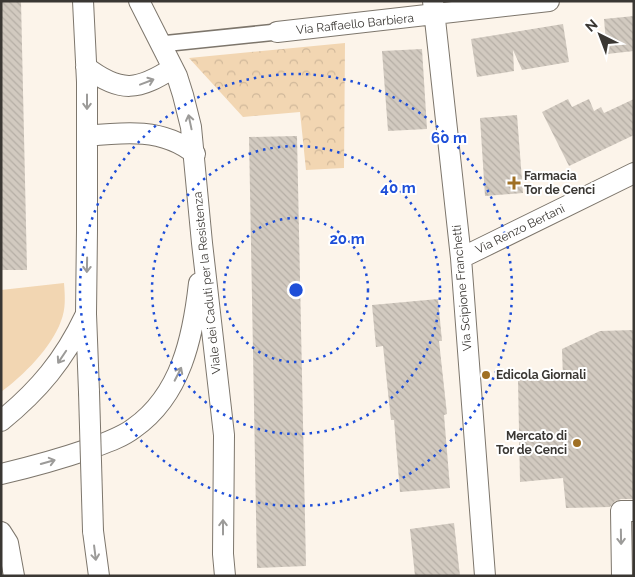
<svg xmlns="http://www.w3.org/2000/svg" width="635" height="577" font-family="Raleway,sans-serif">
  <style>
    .green { fill: #f2d6b2 }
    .park { fill: url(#park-crowns) }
    .building { fill: url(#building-back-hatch) }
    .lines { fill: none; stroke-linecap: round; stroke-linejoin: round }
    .pedestrian-casing { stroke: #7d766c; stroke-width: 18 }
    .minor-casing { stroke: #7d766c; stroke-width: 22 }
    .pedestrian { stroke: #fff; stroke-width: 15 }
    .minor { stroke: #fff; stroke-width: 20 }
    .minor-bridge-casing { stroke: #7d766c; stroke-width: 22; stroke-linecap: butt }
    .minor-bridge { stroke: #fff; stroke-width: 20 }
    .oneway { stroke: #9c9b99 }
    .ring { fill: none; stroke: #1d4ed8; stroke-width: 2.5; stroke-dasharray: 2.5 5 }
    .poi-dot { fill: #a07024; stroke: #fff; stroke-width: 2 }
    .labels { text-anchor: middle; stroke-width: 4; stroke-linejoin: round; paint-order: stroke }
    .street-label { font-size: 12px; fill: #3a3733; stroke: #fff }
    .poi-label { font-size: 12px; font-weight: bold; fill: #3a3733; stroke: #fff; text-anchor: start }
    .centre { fill: #1d4ed8; stroke: #fff; stroke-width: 2.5 }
    .ring-label { font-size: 15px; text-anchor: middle; font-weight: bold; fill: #1d4ed8; stroke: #fff; stroke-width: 4; stroke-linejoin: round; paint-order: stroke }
  </style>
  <defs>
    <pattern id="park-crowns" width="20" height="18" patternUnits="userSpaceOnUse" patternTransform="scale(1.25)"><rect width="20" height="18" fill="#f2d6b2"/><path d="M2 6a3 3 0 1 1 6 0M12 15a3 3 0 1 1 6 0" fill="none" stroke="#d0b89a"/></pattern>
    <pattern id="building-back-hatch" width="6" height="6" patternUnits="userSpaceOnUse" patternTransform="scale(1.25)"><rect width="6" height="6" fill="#d2cac0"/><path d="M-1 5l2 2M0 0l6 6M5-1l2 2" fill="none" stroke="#b5aea5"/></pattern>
  </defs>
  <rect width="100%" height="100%" fill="#fcf4ea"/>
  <!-- green -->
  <path class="green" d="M64,283C65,296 66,309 61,321C52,347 23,376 1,392V290Z"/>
  <!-- park -->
  <path class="park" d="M345,43L344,168L306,170L300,112L243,117L189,58Z"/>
  <!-- building -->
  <path class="building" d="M1,1H21L27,270H1Z
    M634,16V51L607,54L604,19Z
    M563,24L569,62L522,70L513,50L514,71L477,77L471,39Z
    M422,49L427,129L388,131L382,51Z
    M568,99L572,107L589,99L594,111L601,107L604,113L634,99V135L569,166L542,112Z
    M517,115L523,193L485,196L480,118Z
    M297,136L306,566L257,568L249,137Z
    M438,299L442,341H439L447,414L444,415L450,488L400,492L394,420H391L383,346L376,347L372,305Z
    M634,330V499H621L615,501L610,507L566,508L563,478L520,482L518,380L563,379L562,349L600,331Z
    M454,523L460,576H415L410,529Z"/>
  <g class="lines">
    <!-- pedestrian casing -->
    <g class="pedestrian-casing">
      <path id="pedestrian" d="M161,44L277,32"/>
    </g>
    <!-- minor casing -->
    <g class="minor-casing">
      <path id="minor" d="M83,1L87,82V230L86,314L89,392
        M139,1L177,76L183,95L191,127L202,243L224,435L223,554L225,576
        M433,1L461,258L485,576
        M277,32L549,1
        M86,67C121,94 139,90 173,68
        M87,136C124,132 164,128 195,154
        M461,258L634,173
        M1,421C39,390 64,360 85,316
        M1,474C31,467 60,459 89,449C105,443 121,438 134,428C181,395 193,337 199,283
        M93,531L99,576
        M1,532L8,543L14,576
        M622,576L621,511H634"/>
    </g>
    <!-- pedestrian -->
    <use href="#pedestrian" class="pedestrian"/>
    <!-- minor -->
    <use href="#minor" class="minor"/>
    <!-- minor-bridge casing -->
    <g class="minor-bridge-casing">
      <path id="minor-bridge" d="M89,392L93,531"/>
    </g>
    <!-- minor-bridge -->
    <use href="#minor-bridge" class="minor-bridge"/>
  </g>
  <!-- one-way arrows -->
  <defs><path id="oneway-shaft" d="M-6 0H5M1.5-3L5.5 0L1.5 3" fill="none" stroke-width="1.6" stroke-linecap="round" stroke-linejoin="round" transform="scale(1.25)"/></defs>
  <g class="oneway">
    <use href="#oneway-shaft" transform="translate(147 82) rotate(-21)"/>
    <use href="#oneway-shaft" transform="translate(87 102) rotate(90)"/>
    <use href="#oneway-shaft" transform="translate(190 122) rotate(-102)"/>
    <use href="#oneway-shaft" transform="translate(87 265) rotate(91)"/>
    <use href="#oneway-shaft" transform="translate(62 357) rotate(124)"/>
    <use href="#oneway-shaft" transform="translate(178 374) rotate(-63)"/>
    <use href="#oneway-shaft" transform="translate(48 462) rotate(-16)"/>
    <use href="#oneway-shaft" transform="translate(223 527) rotate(-90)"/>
    <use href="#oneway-shaft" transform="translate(621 537) rotate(89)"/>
    <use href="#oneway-shaft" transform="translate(95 553) rotate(83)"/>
  </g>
  <!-- distance rings -->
  <g class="ring">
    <circle cx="296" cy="290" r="72"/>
    <circle cx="296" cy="290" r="144"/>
    <circle cx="296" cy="290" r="216"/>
  </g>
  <!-- markers -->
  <g class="poi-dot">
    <path d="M511.5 175.5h5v5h5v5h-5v5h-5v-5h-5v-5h5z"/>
    <circle cx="486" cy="375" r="5"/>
    <circle cx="577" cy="443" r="5"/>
  </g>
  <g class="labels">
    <!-- street labels -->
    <g class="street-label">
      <text transform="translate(355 24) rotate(-6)" y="4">Via Raffaello Barbiera</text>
      <text transform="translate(520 229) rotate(-26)" y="4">Via Renzo Bertani</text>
      <text transform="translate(207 283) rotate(-96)" y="4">Viale dei Caduti per la Resistenza</text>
      <text transform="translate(462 288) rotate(-95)" y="4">Via Scipione Franchetti</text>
    </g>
    <!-- poi labels -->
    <g class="poi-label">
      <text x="524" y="180">Farmacia<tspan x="524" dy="14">Tor de Cenci</tspan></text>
      <text x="496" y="379">Edicola Giornali</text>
      <text x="567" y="440" text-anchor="end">Mercato di<tspan x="567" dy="14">Tor de Cenci</tspan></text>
    </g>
  </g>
  <circle cx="296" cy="290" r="8" class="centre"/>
  <g class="ring-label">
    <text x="449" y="143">60 m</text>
    <text x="398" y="193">40 m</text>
    <text x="347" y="244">20 m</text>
  </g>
  <!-- border -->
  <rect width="635" height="577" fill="none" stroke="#3a3733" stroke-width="5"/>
  <!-- north arrow -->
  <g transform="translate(600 35) rotate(318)" stroke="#ffffff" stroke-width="4" paint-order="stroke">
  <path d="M0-4L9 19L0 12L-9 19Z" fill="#3a3733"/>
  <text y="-8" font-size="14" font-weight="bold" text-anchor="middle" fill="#3a3733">N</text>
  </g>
</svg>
